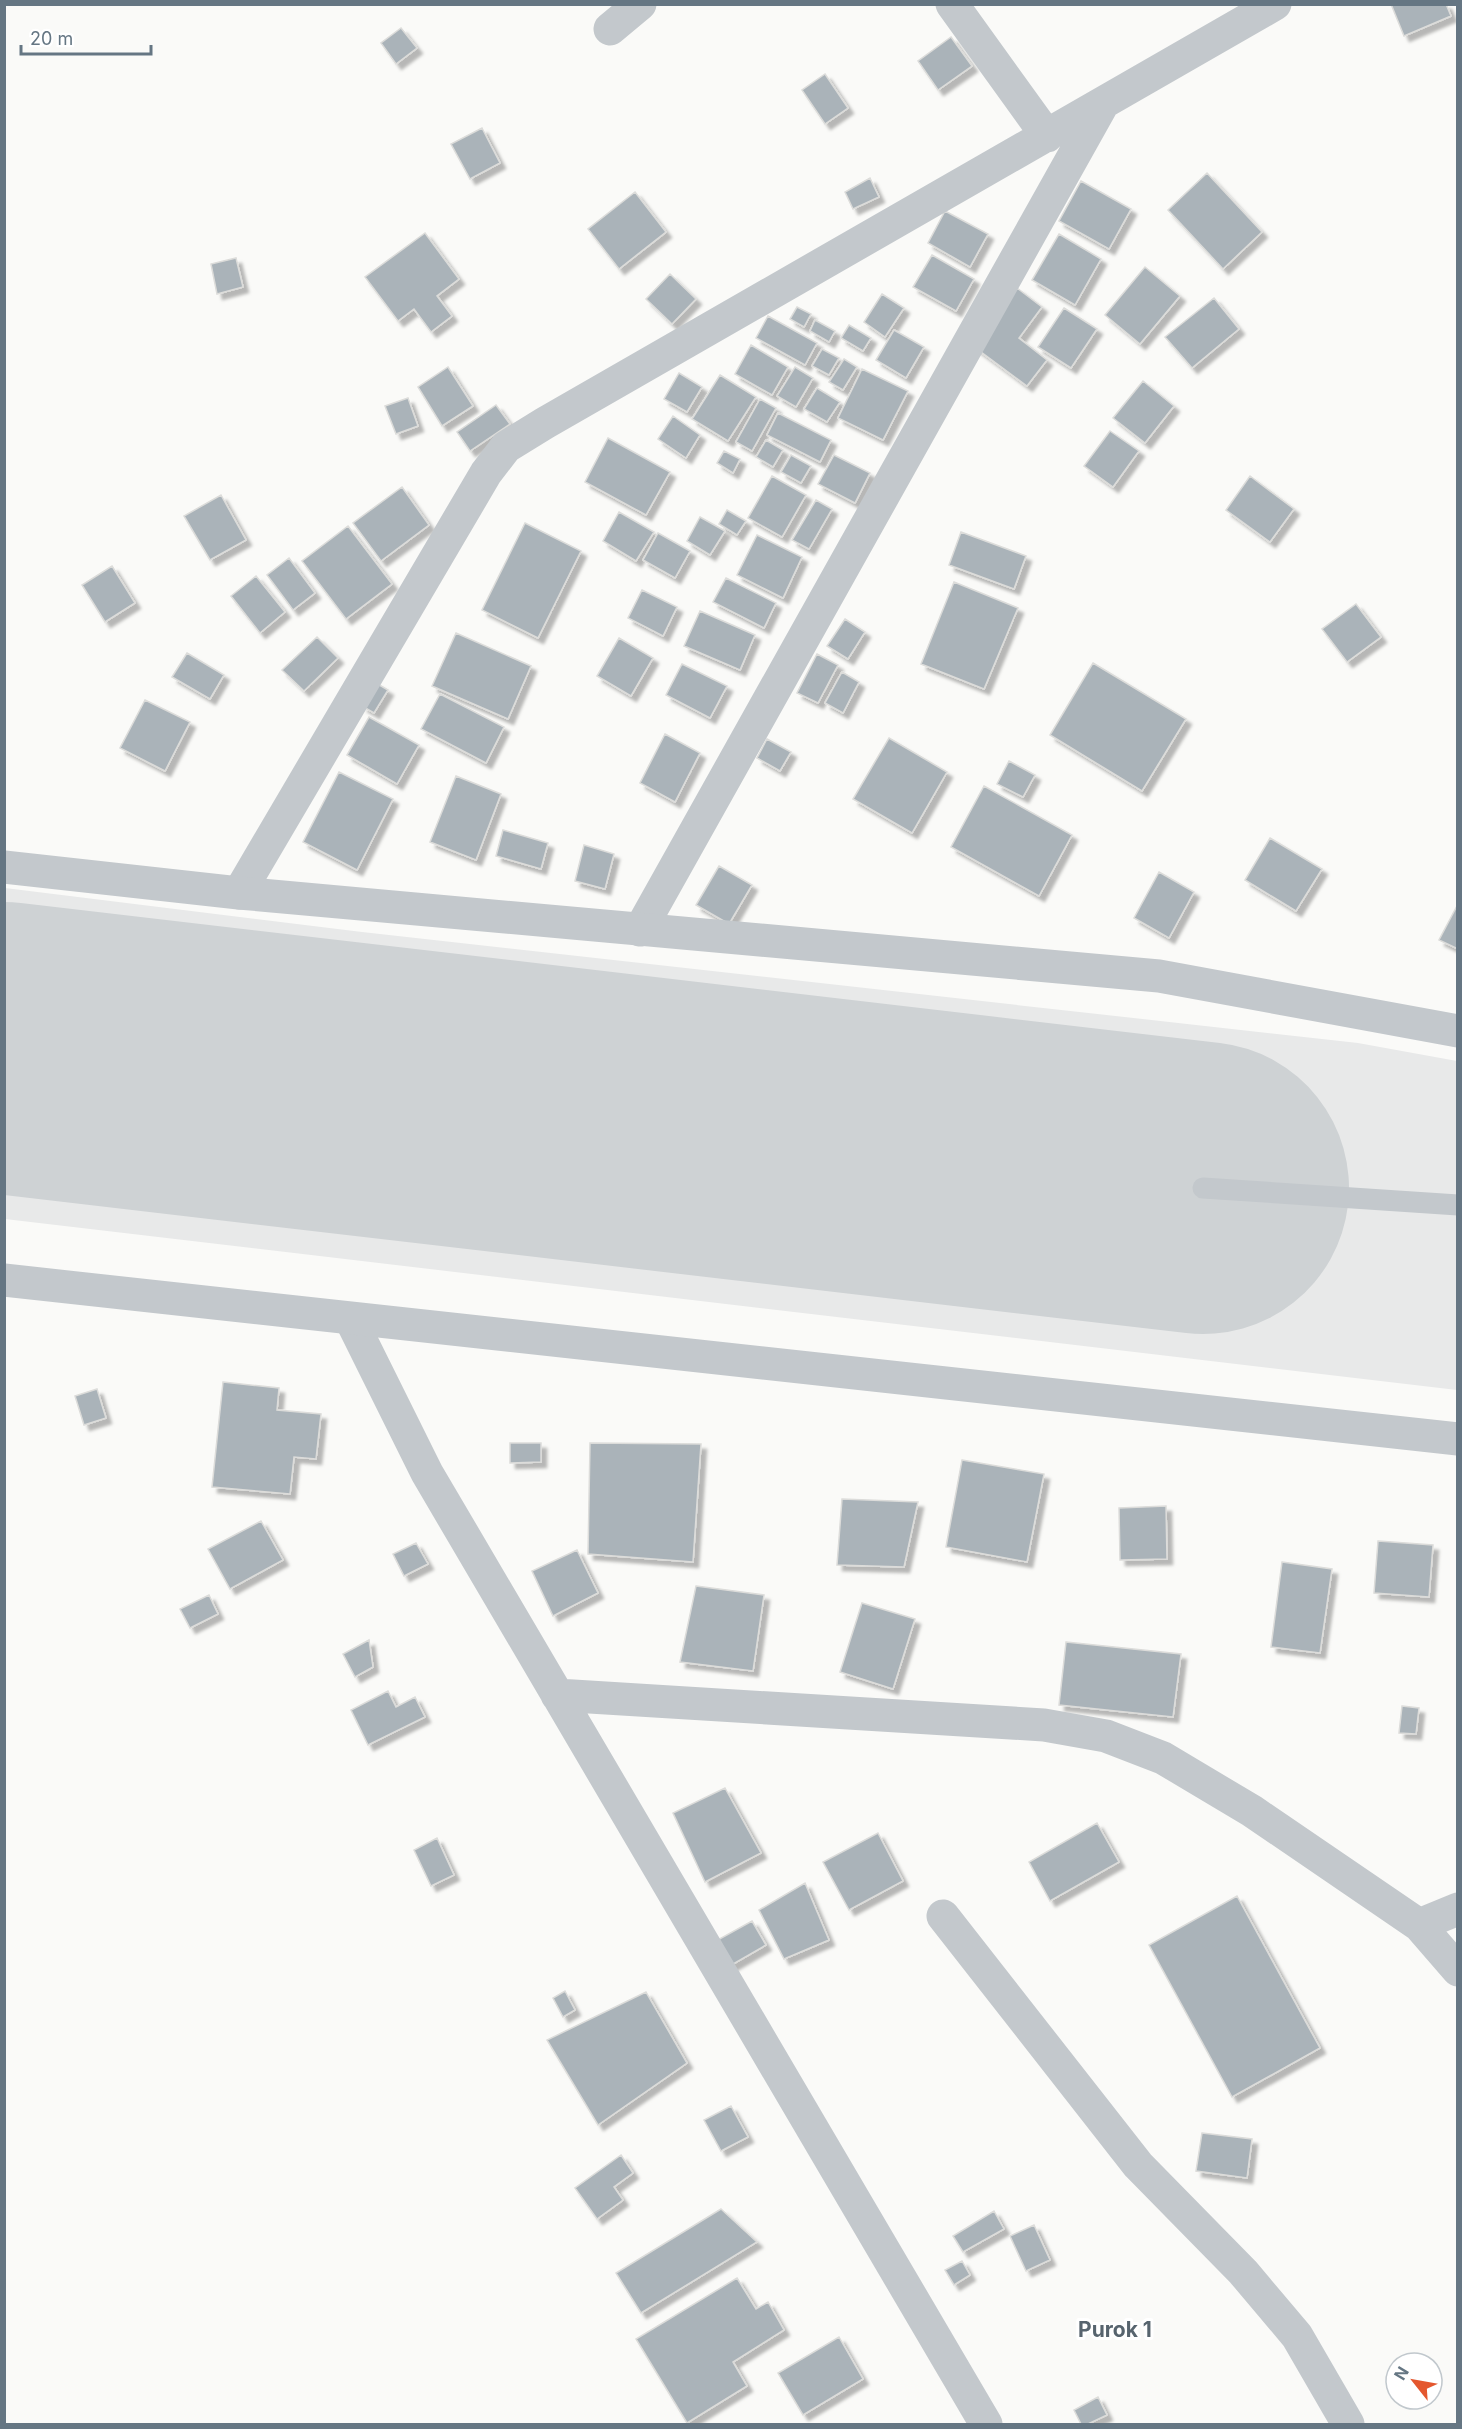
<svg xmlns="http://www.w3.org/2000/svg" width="1462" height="2429" font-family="Inter,sans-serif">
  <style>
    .built { fill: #e8e9e9 }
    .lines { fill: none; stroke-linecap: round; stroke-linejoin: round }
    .runway { stroke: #ced2d4; stroke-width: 292 }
    .building { fill: #aab3b9; stroke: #dcdcda; stroke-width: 1.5; filter: url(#shadow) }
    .service { stroke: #c3c8cc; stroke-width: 21 }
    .minor { stroke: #c3c8cc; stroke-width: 33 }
    .tertiary { stroke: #c3c8cc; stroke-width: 33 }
    .labels { text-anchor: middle; stroke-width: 6; stroke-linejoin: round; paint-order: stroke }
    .neighbourhood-label { font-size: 21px; font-weight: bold; fill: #57646e; stroke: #fff }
  </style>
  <defs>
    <filter id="shadow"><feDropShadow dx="5.5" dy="5.5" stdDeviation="1.5" flood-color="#0004"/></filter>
  </defs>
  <rect width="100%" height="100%" fill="#fafaf8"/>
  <!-- built -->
  <path class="built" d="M5,888L362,932L1358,1043L1457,1061V1390L5,1219Z"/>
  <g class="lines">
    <!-- runway -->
    <path class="runway" d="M4,1048L1203,1188"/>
  </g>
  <!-- building -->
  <path class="building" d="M1391,4H1446L1451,16L1404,36Z
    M401,28L417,48L396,64L381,43Z
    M951,37L972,66L938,90L918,61Z
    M825,74L848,108L825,124L802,90Z
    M482,128L500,163L470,179L451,144Z
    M1207,173L1262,232L1223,269L1168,210Z
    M870,178L879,197L853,209L845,192Z
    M1081,181L1131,209L1109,249L1059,221Z
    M635,192L666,232L619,269L588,229Z
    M945,211L988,234L970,267L928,243Z
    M425,233L459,279L437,296L452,316L431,332L414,309L398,321L365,277Z
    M1059,234L1101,259L1075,305L1032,280Z
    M932,255L974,279L956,311L913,287Z
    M236,258L243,287L217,294L211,264Z
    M1145,267L1180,296L1140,344L1105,315Z
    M670,274L696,299L672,324L646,299Z
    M1017,288L1042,307L1019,338L1047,360L1027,386L973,346Z
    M882,294L904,308L885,337L864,322Z
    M1214,298L1239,329L1192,368L1165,337Z
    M797,307L811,314L804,327L790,319Z
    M1064,308L1097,329L1071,368L1038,347Z
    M768,316L817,343L805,365L756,338Z
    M815,320L835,331L829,342L810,331Z
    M849,325L871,338L863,351L841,338Z
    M894,330L924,347L906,378L876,360Z
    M751,345L788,367L772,395L735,374Z
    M822,349L839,358L829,375L812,366Z
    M844,359L857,367L843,390L829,382Z
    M448,367L473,406L442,426L418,387Z
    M795,367L813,378L796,407L777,396Z
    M862,369L908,391L883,440L838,418Z
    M679,373L702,387L687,412L664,399Z
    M720,375L756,397L728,441L692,419Z
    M1143,381L1174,406L1145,443L1113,418Z
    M817,388L840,402L827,422L804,409Z
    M408,398L418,426L396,434L385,406Z
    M760,399L776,408L752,451L736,442Z
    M496,405L510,424L470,451L457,432Z
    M778,413L831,440L820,462L767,435Z
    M673,416L700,435L686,458L658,439Z
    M1110,431L1139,451L1113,487L1084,466Z
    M608,438L670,472L646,515L585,482Z
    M766,440L783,450L773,467L756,457Z
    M724,451L740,459L733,473L717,463Z
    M791,455L811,466L801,483L781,472Z
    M834,455L870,473L855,503L818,484Z
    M772,476L806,495L782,537L748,518Z
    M1250,476L1294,509L1270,542L1226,510Z
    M402,487L429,525L381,561L353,523Z
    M221,495L246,540L210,560L184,516Z
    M816,500L832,509L809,549L792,540Z
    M727,510L746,521L737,535L719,524Z
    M619,512L654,532L636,561L603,541Z
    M700,517L725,531L710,555L687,541Z
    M525,523L581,551L538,638L482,610Z
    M348,526L392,584L346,619L302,561Z
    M961,532L1026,556L1014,589L949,565Z
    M658,533L690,551L675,578L643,560Z
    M757,535L802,557L783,598L737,575Z
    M289,558L315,593L293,610L267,575Z
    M112,566L135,603L105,622L82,585Z
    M256,576L285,612L260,633L231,596Z
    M726,578L776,603L764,628L713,602Z
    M954,582L1018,608L984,689L921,664Z
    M642,590L677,607L663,636L628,618Z
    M1356,604L1381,637L1347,662L1322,629Z
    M700,611L755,635L740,670L684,646Z
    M845,619L865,632L848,659L827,646Z
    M456,633L531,666L508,719L432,686Z
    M317,637L338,658L304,691L282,670Z
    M619,638L653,658L631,696L597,676Z
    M187,653L224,675L210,699L172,677Z
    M817,654L838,665L818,703L797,693Z
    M1093,663L1186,719L1142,791L1050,735Z
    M682,664L727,686L710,718L666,695Z
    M842,672L859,682L843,713L825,703Z
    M376,683L388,690L374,713L362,706Z
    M440,694L504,727L486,763L421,729Z
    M145,700L190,722L165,771L120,748Z
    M369,717L419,745L397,784L347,755Z
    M665,734L700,753L675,802L640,783Z
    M889,738L947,772L912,833L853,799Z
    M767,739L791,752L780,771L757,758Z
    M1009,761L1035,775L1023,797L997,784Z
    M339,772L393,799L357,870L303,842Z
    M456,776L501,794L476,860L430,842Z
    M984,786L1072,835L1039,896L951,847Z
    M503,830L548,843L541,869L496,856Z
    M1270,838L1322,869L1296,911L1245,880Z
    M584,845L614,854L605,889L575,881Z
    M719,866L752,885L729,924L696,905Z
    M1159,872L1194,892L1169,938L1134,918Z
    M1458,904V949L1439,940Z
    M223,1382L279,1388L277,1410L321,1414L316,1459L294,1457L290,1494L212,1487Z
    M97,1389L106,1418L84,1425L75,1396Z
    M510,1443H541V1462L510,1463Z
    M590,1443L701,1444L693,1562L588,1554Z
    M962,1460L1044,1474L1027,1562L946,1547Z
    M842,1499L918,1502L904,1567L837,1565Z
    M1166,1506L1167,1559L1120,1560L1119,1508Z
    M261,1521L283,1560L230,1589L208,1549Z
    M1378,1541L1433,1545L1429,1597L1374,1593Z
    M416,1543L428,1564L404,1576L393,1554Z
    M577,1550L598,1593L553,1616L532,1571Z
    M1282,1562L1332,1569L1320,1653L1271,1647Z
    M696,1586L764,1595L753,1671L680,1662Z
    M209,1595L218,1614L190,1628L180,1609Z
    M862,1603L915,1619L893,1689L840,1672Z
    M369,1640L373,1667L355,1677L343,1654Z
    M1066,1642L1181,1654L1173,1717L1059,1705Z
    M388,1691L396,1707L415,1697L425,1717L368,1745L351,1710Z
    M1402,1706L1419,1708L1416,1734L1399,1733Z
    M725,1788L761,1853L705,1882L673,1813Z
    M1097,1823L1119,1862L1050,1901L1029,1862Z
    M878,1833L903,1881L849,1910L823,1862Z
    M437,1838L454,1875L431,1886L414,1850Z
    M805,1883L829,1940L784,1959L759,1910Z
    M1237,1896L1320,2048L1232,2097L1149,1945Z
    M752,1921L766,1945L728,1967L714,1942Z
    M565,1991L575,2010L563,2017L553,1998Z
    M646,1992L687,2063L598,2125L547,2040Z
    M731,2106L748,2137L721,2151L704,2120Z
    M1202,2133L1252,2139L1247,2178L1196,2171Z
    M621,2155L633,2173L614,2187L623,2200L597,2219L575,2188Z
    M721,2209L757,2242L641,2313L616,2273Z
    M994,2211L1004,2229L963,2252L953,2236Z
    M1034,2225L1050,2260L1026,2271L1010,2236Z
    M962,2261L970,2275L954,2285L945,2270Z
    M737,2278L756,2309L768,2302L784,2330L733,2362L747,2386L687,2423L636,2339Z
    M839,2337L863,2379L803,2415L778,2373Z
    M1098,2397L1107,2415L1088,2424H1081L1074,2410Z"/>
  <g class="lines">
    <!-- service -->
    <path class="service" d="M1203,1188L1458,1205"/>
    <!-- minor -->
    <path class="minor" d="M952,4L1047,136
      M610,29L640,4
      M239,893L486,473L506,447L545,423L1275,4
      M640,930L1101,107
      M351,1320L427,1473L986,2424
      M557,1695L1044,1725L1106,1736L1163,1758L1252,1811L1419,1925L1458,1970
      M943,1916L1138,2165L1243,2272L1297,2336L1348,2424
      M1419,1925L1458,1909"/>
    <!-- tertiary -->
    <path class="tertiary" d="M4,867L239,893L1159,976L1458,1031
      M4,1280L1458,1439"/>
  </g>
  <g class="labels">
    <!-- neighbourhood labels -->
    <g class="neighbourhood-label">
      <text x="1115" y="2337">Purok 1</text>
    </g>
  </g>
  <!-- border -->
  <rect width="1462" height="2429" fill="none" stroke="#657683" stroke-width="12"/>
  <!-- north arrow -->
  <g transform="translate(1414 2381) rotate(301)"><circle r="28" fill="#ffffff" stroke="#c1c8cd" stroke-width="1.5"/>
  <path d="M0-4.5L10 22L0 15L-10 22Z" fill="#e4572e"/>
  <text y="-9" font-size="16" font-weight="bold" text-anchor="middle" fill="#657683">N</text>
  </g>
  <!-- scale -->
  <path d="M21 45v9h130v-9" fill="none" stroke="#657683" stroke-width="3"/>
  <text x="30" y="45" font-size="18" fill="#657683" stroke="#ffffff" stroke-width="4.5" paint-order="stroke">20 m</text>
</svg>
